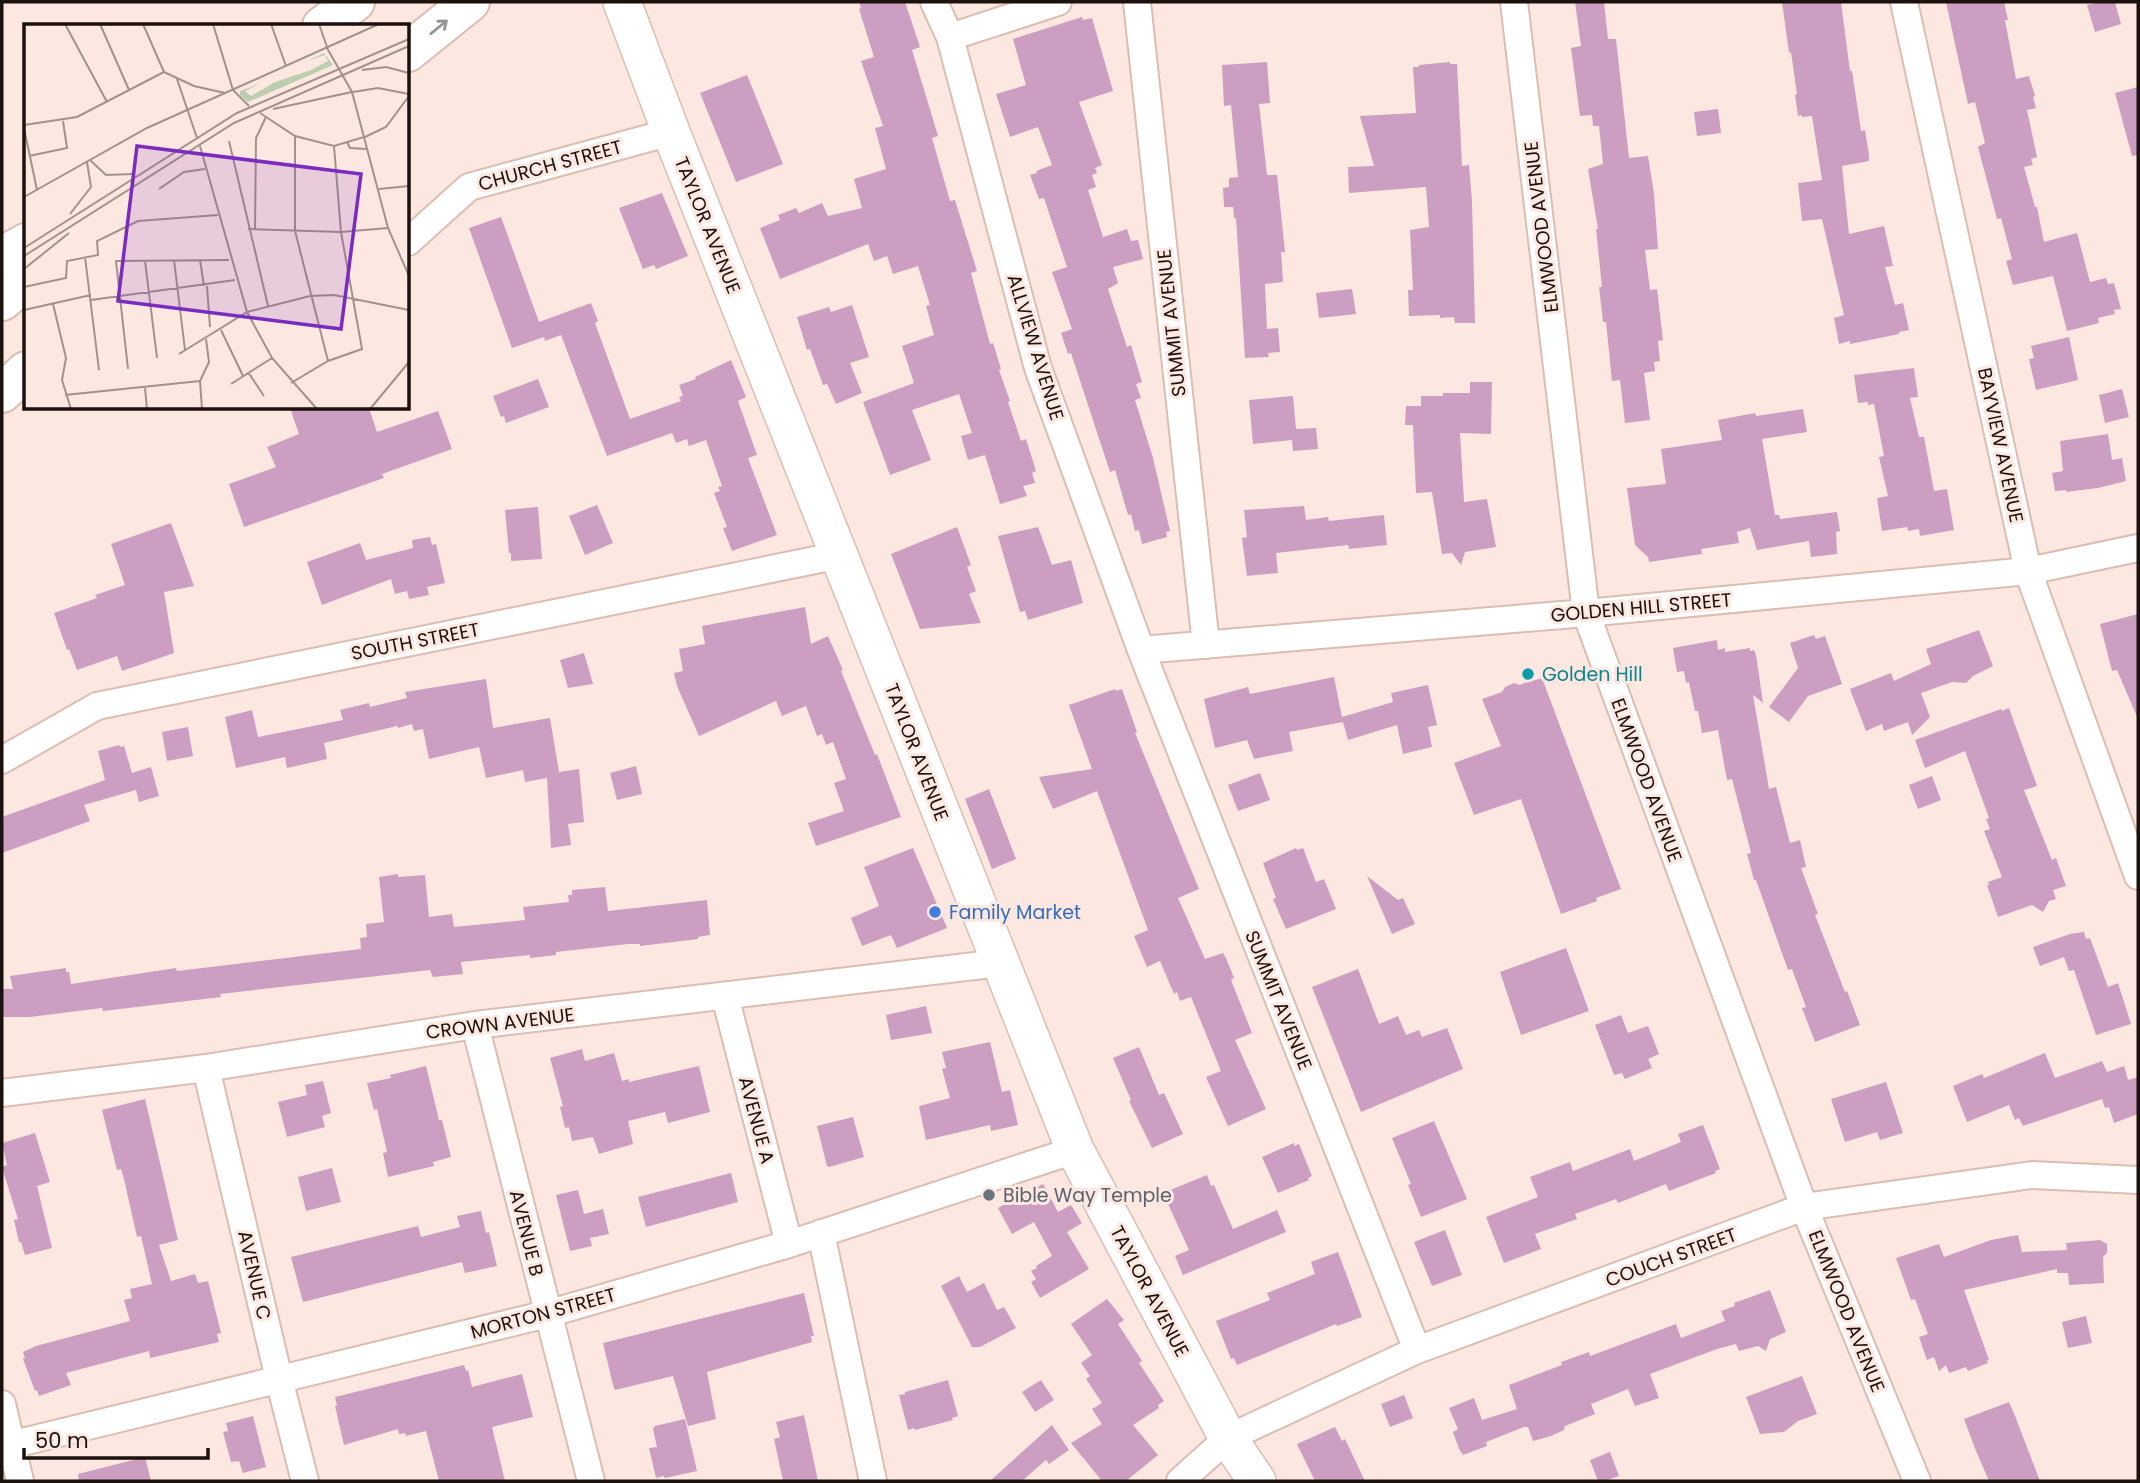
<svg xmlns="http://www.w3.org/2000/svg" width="2140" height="1483" font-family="Poppins,sans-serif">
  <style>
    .building { fill: #cc9ec2 }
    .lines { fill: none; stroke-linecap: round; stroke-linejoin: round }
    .street-casing { stroke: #dcbdb1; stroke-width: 30 }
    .secondary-casing { stroke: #dcbdb1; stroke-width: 40 }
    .highway-casing { stroke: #dcbdb1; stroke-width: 42 }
    .street { stroke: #fff; stroke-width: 26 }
    .secondary { stroke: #fff; stroke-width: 37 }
    .highway { stroke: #fff; stroke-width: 38 }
    .oneway { stroke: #989492 }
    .culture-dot { fill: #0f9aa8; stroke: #fce8e1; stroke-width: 2.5 }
    .shop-dot { fill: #3f7fe0; stroke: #fce8e1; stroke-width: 2.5 }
    .worship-dot { fill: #6b7280; stroke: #fce8e1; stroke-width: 2.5 }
    .labels { text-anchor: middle; stroke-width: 6; stroke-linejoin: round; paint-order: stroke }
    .street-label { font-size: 19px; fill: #1b110d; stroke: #fce8e1 }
    .culture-label { font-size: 19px; fill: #0d838f; stroke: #fce8e1; text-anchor: start }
    .shop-label { font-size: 19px; fill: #366cbe; stroke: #fce8e1; text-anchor: start }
    .worship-label { font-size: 19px; fill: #5b616d; stroke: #fce8e1; text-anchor: start }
    .inset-road { fill: none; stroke: #a2928c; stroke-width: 2 }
    .view { fill: #7b2cbf; fill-opacity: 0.15; stroke: #7b2cbf; stroke-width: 3.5 }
    .inset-edge { fill: none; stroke: #1b110d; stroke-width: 3.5 }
  </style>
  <rect width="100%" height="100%" fill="#fce8e1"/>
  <!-- building -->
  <path class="building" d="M859,2H905L920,47L912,50L938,136L932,138L950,201L955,200L977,271L971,273L990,344L993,343L1001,369L999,370L1010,401L1008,402L1021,441L1026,439L1036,471L1032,473L1035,483L1023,486L1027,496L1000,504L985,455L968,460L961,436L972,433L959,394L912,410L931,460L890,475L863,402L914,383L902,346L934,335L926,306L930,305L918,266L893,274L887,256L874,261L868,244L780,279L760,228L780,220L778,215L796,208L799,213L822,203L828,216L862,208L854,179L886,169L875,128L883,126L861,61L874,57L859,9L861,8Z
    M1575,2H1604L1608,39H1616L1629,158L1648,156L1654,194L1658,249L1645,250L1650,290L1657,289L1663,340L1658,341L1660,361L1654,362L1655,371L1644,373L1650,420L1625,423L1620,380L1612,381L1606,322H1603L1599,287H1602L1596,229H1598L1588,169L1603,164L1599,126H1593L1592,115L1580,116L1571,48L1581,46Z
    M1782,2H1841L1850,71H1852L1861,131L1865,130L1869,155V161L1842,166L1849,234L1884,226L1893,266L1885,267L1895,305L1903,303L1909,330L1899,332V334L1850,344V341L1839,344L1834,318L1844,315L1822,219L1802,221L1798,183L1822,180L1812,116L1802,117V115L1798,116L1795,95L1797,94L1791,52L1789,53Z
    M1946,2H2004L2008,20H2005L2016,79L2029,76L2035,96L2033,97L2036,108L2027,110L2037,157L2031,159L2033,165L2024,167L2035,207H2037L2044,242L2077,233L2090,282L2106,278L2108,284L2114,283L2121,309L2114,310L2115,314L2098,318L2099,323L2067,331L2053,276L2013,285L2006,261L2012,259L2001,218L1997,219L1978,147L1985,143L1975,102L1968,104Z
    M2100,2H2115L2121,24L2095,32L2087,5Z
    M1082,17L1083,20L1092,18L1113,91L1079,102L1102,165L1095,168L1097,173L1092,175L1096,187L1088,190L1103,237L1127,229L1131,241L1138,240L1143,259L1113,267L1118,283L1108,289L1127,347L1131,345L1142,382L1136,384L1141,398L1135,400L1153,458L1170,531L1166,532L1167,537L1142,544L1139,530L1135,531L1131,514L1128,515L1115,470L1110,472L1071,353L1068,354L1061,333L1072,329L1052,272L1067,267L1044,198L1039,199L1030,175L1037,173L1036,171L1052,165L1038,127L1010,137L996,94L1026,85L1013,39Z
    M1267,62L1270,103L1259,104L1267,175H1277L1285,252H1281L1283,282L1265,284L1267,329L1278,328L1280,352L1268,353L1269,357L1245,358L1236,218H1234L1233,207H1224L1223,188L1229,187V178L1238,177L1231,105L1224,106L1222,65Z
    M1450,62V64H1457L1462,166L1469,165L1472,201L1475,323H1455L1454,317L1440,318V315L1409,316L1408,290H1413L1410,230L1429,227L1426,187L1349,193L1348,167L1374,166L1360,116L1416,113L1413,67H1418L1419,65Z
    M747,75L783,164L736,182L700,93Z
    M2138,87V155L2132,156L2115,93Z
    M1718,109L1721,133L1697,136L1694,112Z
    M662,193L688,256L656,269L654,265L643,269L619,208Z
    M501,217L539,322L591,303L598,321L595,323L630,419L681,401L679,397L683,396L679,385L696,379L695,377L731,360L746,397L738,401L757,455L748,458L777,535L732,551L723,528L727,527L714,493L720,491L718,487L722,486L706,440L689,446L687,439L676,443L672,433L607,456L561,335L545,341L544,337L512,348L469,228Z
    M1352,289L1356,314L1319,318L1316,293Z
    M852,305L869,357L850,363L862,393L836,404L827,384L823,385L810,349L807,350L797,317L829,307L831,312Z
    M2069,337L2078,380L2036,390L2029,359L2034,358L2031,346Z
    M1914,368L1918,397L1910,398L1919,437H1924L1934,491L1947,489L1954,530L1920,536L1919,529L1908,531L1907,527L1882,531L1877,498L1888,496L1879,457L1884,456L1874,404L1868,405V402L1858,403L1854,375Z
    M538,379L549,407L506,423L504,416L501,417L493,396Z
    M1470,382H1492L1491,434L1460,433L1464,502L1487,499L1496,547L1465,552L1461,565L1452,553L1442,554L1432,492L1416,493L1413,425H1405L1406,406H1421V396H1443V393H1470Z
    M2122,389L2129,417L2105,423L2099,395Z
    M1293,396L1296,429L1316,428L1318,449L1293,451L1292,440L1253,444L1249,400Z
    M290,408H369L377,432L438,411L452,449L382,474L384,478L244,527L229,484L276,467L267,447L299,434Z
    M1803,409L1807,432L1762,439L1775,515H1779L1780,519L1837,512L1840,531L1836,532L1837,554L1811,557L1809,541L1757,550L1750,528L1737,532L1739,543L1701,549L1702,554L1649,562L1648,557L1635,545L1627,488L1666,484L1661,449L1722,440L1718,420L1755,413L1756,416Z
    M2108,434L2112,460L2122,458L2126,481L2098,488L2066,492V490L2055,491L2052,473L2063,471L2060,441Z
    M597,505L613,543L585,555L569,516Z
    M1304,506L1306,520L1328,517L1329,521L1384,515L1387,545L1349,549L1348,545L1276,553L1278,573L1247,576L1242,538L1247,537L1244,510Z
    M538,507L542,559L511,561V553H509L505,510Z
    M171,523L194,586L164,592L174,653L122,671L117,656L77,670L69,649L67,650L54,613L97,598L95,595L125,585L111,544Z
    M957,527L971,565L967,567L976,591L969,594L981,623L920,629L891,554Z
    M1038,527L1052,565L1071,560L1083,603L1028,620L1025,611L1020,612L998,536Z
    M430,537L432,545L436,544L445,583L427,587L429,595L409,599L407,591L395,594L391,579L322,605L307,562L360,543L366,560L413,548L412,540Z
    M805,607L811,644L828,636L843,670L841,671L875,755L877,754L901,817L816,846L808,823L844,811L834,783L846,779L833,742L826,745L822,734L817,736L806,706L782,716L776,701L699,736L677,686L674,673L683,671L679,649L705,644L702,626Z
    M2138,614V719L2117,670L2112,671L2100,624Z
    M1979,630L1993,666L1973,676L1966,683L1952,682L1921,693L1930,717L1912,735L1908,722L1884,731L1882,724L1866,731L1850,689L1891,673L1894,681L1931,664L1926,649Z
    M1814,635L1816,639L1825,636L1842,684L1808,696L1789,722L1769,707L1798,668L1790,643Z
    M1717,640L1718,650L1725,648V652L1750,648V651L1754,650L1756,655L1763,703L1753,695L1769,789L1776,787L1790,843L1800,840L1806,867L1801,868L1818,914L1815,915L1845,992L1847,991L1860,1025L1815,1042L1802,1008L1806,1007L1792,969L1788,970L1756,880H1754L1747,854L1751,853L1732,779L1727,780L1718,730L1702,733L1698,711H1695L1689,682L1686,683L1684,671L1677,672L1673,648Z
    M584,653L593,684L568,688L560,660Z
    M1334,677L1342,717L1393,702L1391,693L1428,685L1437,725L1428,727L1432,747L1403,754L1397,725L1348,740L1343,722L1289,732L1293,751L1254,759L1247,740L1215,748L1204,699L1248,687L1250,694Z
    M1542,678L1621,889L1596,898L1597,901L1561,914L1521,799L1474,815L1454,763L1501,746L1482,699L1502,692L1505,687L1514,683L1519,685Z
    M486,679L493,728L550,718L559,772L579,769L584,822L568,824L571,845L551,848L547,778L525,782L523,770L486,778L479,747L429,759L423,729L414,731L412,724L398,728L396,721L397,726L324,743L327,759L287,768L285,757L236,768L225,717L252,710L258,737L343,720L340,710L369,703L370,707L407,698L405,692Z
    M1115,689L1116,691L1122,689L1137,732L1135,733L1199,889L1178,898L1205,959L1223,953L1226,958L1234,978L1231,980L1252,1033L1235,1040L1266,1109L1228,1126L1206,1077L1221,1071L1191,997L1180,1001L1177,992L1174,994L1160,961L1147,967L1134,936L1148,930L1097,791L1053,809L1039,777L1092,769L1069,705Z
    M2009,708L2037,786L2024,790L2052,860L2056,858L2066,886L2053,890L2056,899L2049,901L2043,912L2032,905L1998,917L1987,885H1989L1988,882L2002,877L1984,831L1990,829L1986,819L1989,818L1965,751L1925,768L1915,740L2001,709L2002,711Z
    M188,727L193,756L167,761L162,732Z
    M119,745L120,747L124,746L132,773L151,767L159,796L139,802L136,790L84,805L90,821L2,853V817L105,780L98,751Z
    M636,766L642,794L617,800L610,773Z
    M1260,773L1270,800L1238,811L1228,785Z
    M1932,776L1941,800L1918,809L1909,785Z
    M989,789L1016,859L992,869L965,799Z
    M913,848L947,928L897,948L891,935L862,946L851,918L879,906L864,867Z
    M1296,848L1297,850L1303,848L1316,882L1324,879L1336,909L1286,929L1273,899L1276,898L1263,863Z
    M398,874V877L425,875L429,917L452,914L454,927L525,920L523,907L569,902L568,895H572V890L605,887L608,911L707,900L710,935L698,937V939L640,946V944H628L556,952V955L530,958V955L461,962L463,974L433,977L430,970L220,994L221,997L103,1011L102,1008L30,1017H2V989H13L10,976L66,968V972H69L71,984L176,968L177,971L361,949L360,938L367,937L366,924L384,922L379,877Z
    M1367,876L1398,900L1403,898L1415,924L1392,934Z
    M2084,932L2086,939L2090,938L2108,987L2118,983L2131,1024L2096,1035L2074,970L2069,971L2064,957L2040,966L2033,947L2070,934Z
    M1566,948L1589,1011L1521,1035L1500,972Z
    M1358,969L1379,1024L1398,1016L1406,1035L1419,1030L1422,1037L1447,1028L1463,1069L1361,1112L1312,987Z
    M926,1006L932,1033L891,1040L886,1015Z
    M1621,1015L1628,1033L1648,1026L1659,1054L1648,1059L1652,1068L1625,1079L1622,1073L1614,1075L1595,1025Z
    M990,1042L1002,1092L1010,1090L1018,1125L991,1131L990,1125L926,1140L919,1106L950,1098L942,1069L946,1068L942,1052Z
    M1139,1047L1159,1095L1164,1093L1183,1134L1152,1148L1129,1101L1131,1100L1113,1058Z
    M582,1049L585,1061L614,1053L622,1081L629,1079V1082L699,1066L710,1112L668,1123L665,1112L628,1121L633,1144L599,1154L593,1137L572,1141L569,1127L565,1128L560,1107L563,1106L550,1058Z
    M2045,1053L2055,1078L2102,1061L2107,1072L2124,1066L2128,1080L2138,1077V1114L2114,1123L2109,1107L2105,1108L2102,1099L2023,1126L2019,1118L2015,1120L2009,1105L1967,1122L1953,1086L1982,1074L1984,1078Z
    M426,1066L439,1120H442L451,1157L433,1162L434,1166L388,1177L383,1153L387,1152L377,1109L374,1110L367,1083L391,1078L390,1075Z
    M323,1081L331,1113L322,1116L325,1127L287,1137L278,1102L307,1095L305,1085Z
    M1886,1082L1903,1133L1880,1140L1877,1132L1845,1142L1831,1099Z
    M145,1099L178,1240L159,1245L171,1281L195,1274L198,1283L208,1281L221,1333L217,1334L219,1342L150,1358L149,1351L66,1373L71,1385L39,1396L37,1390L35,1391L23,1359L25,1358L23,1352L36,1346L130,1321L124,1300L132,1298L130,1289L152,1284L141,1236L137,1237L124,1179L121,1169L117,1170L102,1110Z
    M853,1117L864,1157L829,1167L827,1166L817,1126Z
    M1434,1121L1467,1199L1421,1217L1408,1185L1411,1184L1392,1138Z
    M1703,1125L1720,1169L1715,1171L1716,1173L1669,1191L1666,1184L1618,1203L1616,1199L1575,1214L1577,1219L1535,1234L1541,1249L1504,1263L1486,1217L1538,1197L1530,1177L1570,1162L1573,1171L1630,1149L1634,1161L1681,1142L1678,1134Z
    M35,1133L50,1182L37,1186L52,1248L25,1255L21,1242H19L14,1220L18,1219L2,1167L7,1165L2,1143Z
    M1294,1143V1146L1299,1144L1312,1176L1308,1178L1309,1180L1278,1193L1262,1157Z
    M332,1168L341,1202L306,1211L298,1177Z
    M731,1173L738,1202L646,1227L638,1197Z
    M1207,1175L1211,1186L1214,1185L1233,1229L1277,1210L1286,1232L1183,1275L1175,1256L1189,1250L1163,1193Z
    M1043,1184L1058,1212L1071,1205L1082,1223L1067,1232L1089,1269L1040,1298L1031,1282L1036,1279L1031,1271L1037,1268L1036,1266L1052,1256L1034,1222L1012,1234L998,1208Z
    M578,1190L584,1214L603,1209L609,1234L590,1238L592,1246L570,1251L556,1195Z
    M481,1211L486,1233L489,1232L497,1266L465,1273L462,1262L303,1302L291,1257L418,1226L421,1237L460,1227L457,1216Z
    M1445,1230L1462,1275L1432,1286L1414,1242Z
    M2018,1235L2022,1252L2067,1250L2066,1243L2100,1240L2107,1244V1253L2103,1257L2104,1283L2069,1285L2068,1273H2057V1269L1964,1290L1989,1360H1987L1988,1363L1968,1371L1966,1367L1949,1373L1946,1365L1939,1371L1934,1357L1927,1360L1919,1337L1928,1334L1915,1299L1911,1300L1896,1258L1939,1244L1944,1257L1991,1240Z
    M1338,1252L1362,1317L1337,1326L1336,1324L1237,1365L1234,1358L1231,1359L1216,1321L1270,1300L1267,1293L1315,1274L1311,1262Z
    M959,1276L967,1292L984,1283L997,1310L1004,1307L1016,1328L980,1347H972L941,1286Z
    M1770,1290L1786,1332L1770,1339L1766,1351L1758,1346L1739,1351L1736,1344L1717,1349L1650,1374L1659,1398L1635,1406L1628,1389L1591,1404L1595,1414L1565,1426L1564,1430L1551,1436L1533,1441L1528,1427H1524L1486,1442L1487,1446L1463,1455L1459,1449L1453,1432L1458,1429L1449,1408L1474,1398L1482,1420L1517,1409L1509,1385L1562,1365L1561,1362L1589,1352L1590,1356L1676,1324L1681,1338L1725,1321L1721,1311L1735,1306L1734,1303Z
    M804,1293L814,1336H811L812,1342L707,1372L716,1419L688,1426L673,1376L615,1390L613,1385L603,1343Z
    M1107,1299L1124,1320L1118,1324L1142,1361L1139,1363L1164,1401L1158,1405L1159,1408L1133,1425L1158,1455L1126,1481H1102L1071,1443L1102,1424L1092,1409L1102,1403L1086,1379L1090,1376L1081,1363L1092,1355L1071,1324Z
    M2086,1316L2092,1343L2068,1348L2062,1322Z
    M464,1365L466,1371L468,1370L472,1387L522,1374L533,1417L492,1427L505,1481H439L426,1431L406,1436L405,1433L399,1434L398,1429L344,1445L335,1406H337L335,1397Z
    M1802,1376L1817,1414L1798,1421L1784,1432L1760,1434L1746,1397Z
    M948,1380L958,1416L952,1418L953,1420L915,1430L914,1428L908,1430L899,1395L905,1394V1392Z
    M1041,1380L1054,1400L1035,1412L1022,1392Z
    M1404,1395L1413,1418L1390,1427L1381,1404Z
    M2009,1402L2015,1416L2040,1481H1989L1976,1451L1964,1419Z
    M804,1415L818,1481H783L774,1439L780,1437L776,1422Z
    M253,1416L266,1467L243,1473L239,1461L231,1462L223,1432L228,1431L226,1423Z
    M685,1419L697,1471L665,1478L664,1476L656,1478L649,1448L657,1447L653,1429L655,1426Z
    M1052,1425L1069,1450L1049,1464L1046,1460L1022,1481H990Z
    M1335,1427L1342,1441L1345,1439L1365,1481H1315L1297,1444Z
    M1610,1452L1619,1476L1604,1481H1598L1590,1460Z
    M145,1457L151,1481H79L78,1474Z"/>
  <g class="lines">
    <!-- street casing -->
    <g class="street-casing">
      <path id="street" d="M934,2L950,37L1038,368L1141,650L1417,1350
        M1137,2L1206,645
        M1514,2L1586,613L1804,1207L1917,1481
        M1904,2L2028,571L2138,876
        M950,37L1058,2
        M408,242L469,187L671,132
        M1141,650L1586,613L2028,571L2138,548
        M2,760L97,706L840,555
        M725,996L789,1244
        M475,1025L591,1481
        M206,1068L279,1379L305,1481
        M2,1093L206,1068L475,1025L1000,963
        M821,1233L873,1481
        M2,1404L20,1481
        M2,1447L547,1314L789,1244L1075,1150
        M1180,1481L1228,1438L1417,1350L1804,1207L2032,1175L2138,1180"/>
    </g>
    <!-- secondary casing -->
    <g class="secondary-casing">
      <path id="secondary" d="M622,2L671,132L1075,1150L1228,1438L1257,1481"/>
    </g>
    <!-- highway casing -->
    <g class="highway-casing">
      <path id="highway" d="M322,26L355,2
        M408,52L470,2
        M2,256L26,243
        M2,301L26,281
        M2,393L26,371"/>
    </g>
    <!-- street -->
    <use href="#street" class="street"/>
    <!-- secondary -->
    <use href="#secondary" class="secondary"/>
    <!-- highway -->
    <use href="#highway" class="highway"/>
  </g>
  <!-- one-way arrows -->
  <defs><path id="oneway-shaft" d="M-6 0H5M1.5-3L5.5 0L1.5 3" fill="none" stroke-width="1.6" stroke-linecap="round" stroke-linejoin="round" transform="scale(1.75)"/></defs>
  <use class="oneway" href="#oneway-shaft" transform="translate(439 27) rotate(-39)"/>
  <!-- markers -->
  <circle class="culture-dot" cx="1528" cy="674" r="7"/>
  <circle class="shop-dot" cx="935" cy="912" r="7"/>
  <circle class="worship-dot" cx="989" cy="1195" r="7"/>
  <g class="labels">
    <!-- street labels -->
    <g class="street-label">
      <text transform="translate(550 165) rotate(-15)" y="7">CHURCH STREET</text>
      <text transform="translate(708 225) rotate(68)" y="7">TAYLOR AVENUE</text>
      <text transform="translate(1541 227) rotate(-97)" y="7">ELMWOOD AVENUE</text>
      <text transform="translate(1171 323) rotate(-96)" y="7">SUMMIT AVENUE</text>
      <text transform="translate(1036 347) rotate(73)" y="7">ALLVIEW AVENUE</text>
      <text transform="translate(2001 445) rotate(78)" y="7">BAYVIEW AVENUE</text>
      <text transform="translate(1641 607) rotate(-5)" y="7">GOLDEN HILL STREET</text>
      <text transform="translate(415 641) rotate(-11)" y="7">SOUTH STREET</text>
      <text transform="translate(917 752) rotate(69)" y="7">TAYLOR AVENUE</text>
      <text transform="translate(1647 780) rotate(70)" y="7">ELMWOOD AVENUE</text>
      <text transform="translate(1279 1000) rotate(68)" y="7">SUMMIT AVENUE</text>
      <text transform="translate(500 1023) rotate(-7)" y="7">CROWN AVENUE</text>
      <text transform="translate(757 1120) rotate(75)" y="7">AVENUE A</text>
      <text transform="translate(527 1233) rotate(76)" y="7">AVENUE B</text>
      <text transform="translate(1671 1257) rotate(-20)" y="7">COUCH STREET</text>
      <text transform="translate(255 1275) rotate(77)" y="7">AVENUE C</text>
      <text transform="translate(1150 1291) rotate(62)" y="7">TAYLOR AVENUE</text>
      <text transform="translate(1847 1311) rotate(68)" y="7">ELMWOOD AVENUE</text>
      <text transform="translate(543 1313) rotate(-15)" y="7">MORTON STREET</text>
    </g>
    <!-- culture labels -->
    <g class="culture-label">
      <text x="1542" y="681">Golden Hill</text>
    </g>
    <!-- shop labels -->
    <g class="shop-label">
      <text x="949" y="919">Family Market</text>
    </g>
    <!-- worship labels -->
    <g class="worship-label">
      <text x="1003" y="1202">Bible Way Temple</text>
    </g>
  </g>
  <!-- overview -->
  <g transform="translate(24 24)">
    <rect width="385" height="385" fill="#fce8e1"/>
    <path d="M300,29L309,41L224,78L216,71V67L238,59L221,67L227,72L251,58L287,46L304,37L301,31L284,37Z" fill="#bccdb0"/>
    <path class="inset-road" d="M41,0L83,78M76,0L105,66M119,0L140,48M189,0L209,66L225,82M247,0L262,42M295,0L303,23M303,24L328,68L364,204L385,252M338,46L362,43L385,49M140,48L170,62L201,69M153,55L173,114M329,68L354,64L385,70M249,85L328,68M236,89L271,112L310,122L340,113M0,101L53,93L140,48M0,104L13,166M271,112V207L304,337M341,113L362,103L385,72M205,117L244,282M323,118L326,124L343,125M176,122L223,288L248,334L293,385M5,132L43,124L39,97M66,136L82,151L109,150M135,165L160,148L181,145M355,165L385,162M0,173L123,104L355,0M46,190L67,163L63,138M224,205L317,208L364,204M231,205L232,114L242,93M0,224L213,89L385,15M0,232L210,99L385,22M61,233L75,346M150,236L161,326M176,236L180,262M121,237L133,334M0,245L45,209M183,262L186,303M0,263L42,254L43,237L74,231L73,217L114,197L194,191M67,276L211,256M29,280L42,334L38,356L47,385M0,286L67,271M197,306L219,352M155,330L223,288L286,272L310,271L385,286M104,345L92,237L205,236M224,348L240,372M267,359L304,337L338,325L317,208L310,122M207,360L248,334M121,364L123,385M41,371L176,357M178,385L176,357L185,338L182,315M346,385L385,338"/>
    <path class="view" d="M113,122L337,150L317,305L94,277Z"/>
    <rect width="385" height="385" class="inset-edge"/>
  </g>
  <!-- border -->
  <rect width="2140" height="1483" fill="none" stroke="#1b110d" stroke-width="7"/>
  <!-- scale -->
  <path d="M24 1448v10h184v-10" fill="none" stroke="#1b110d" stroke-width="3.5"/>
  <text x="35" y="1448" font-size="21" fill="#1b110d" stroke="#fce8e1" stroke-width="5" paint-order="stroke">50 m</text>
</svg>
